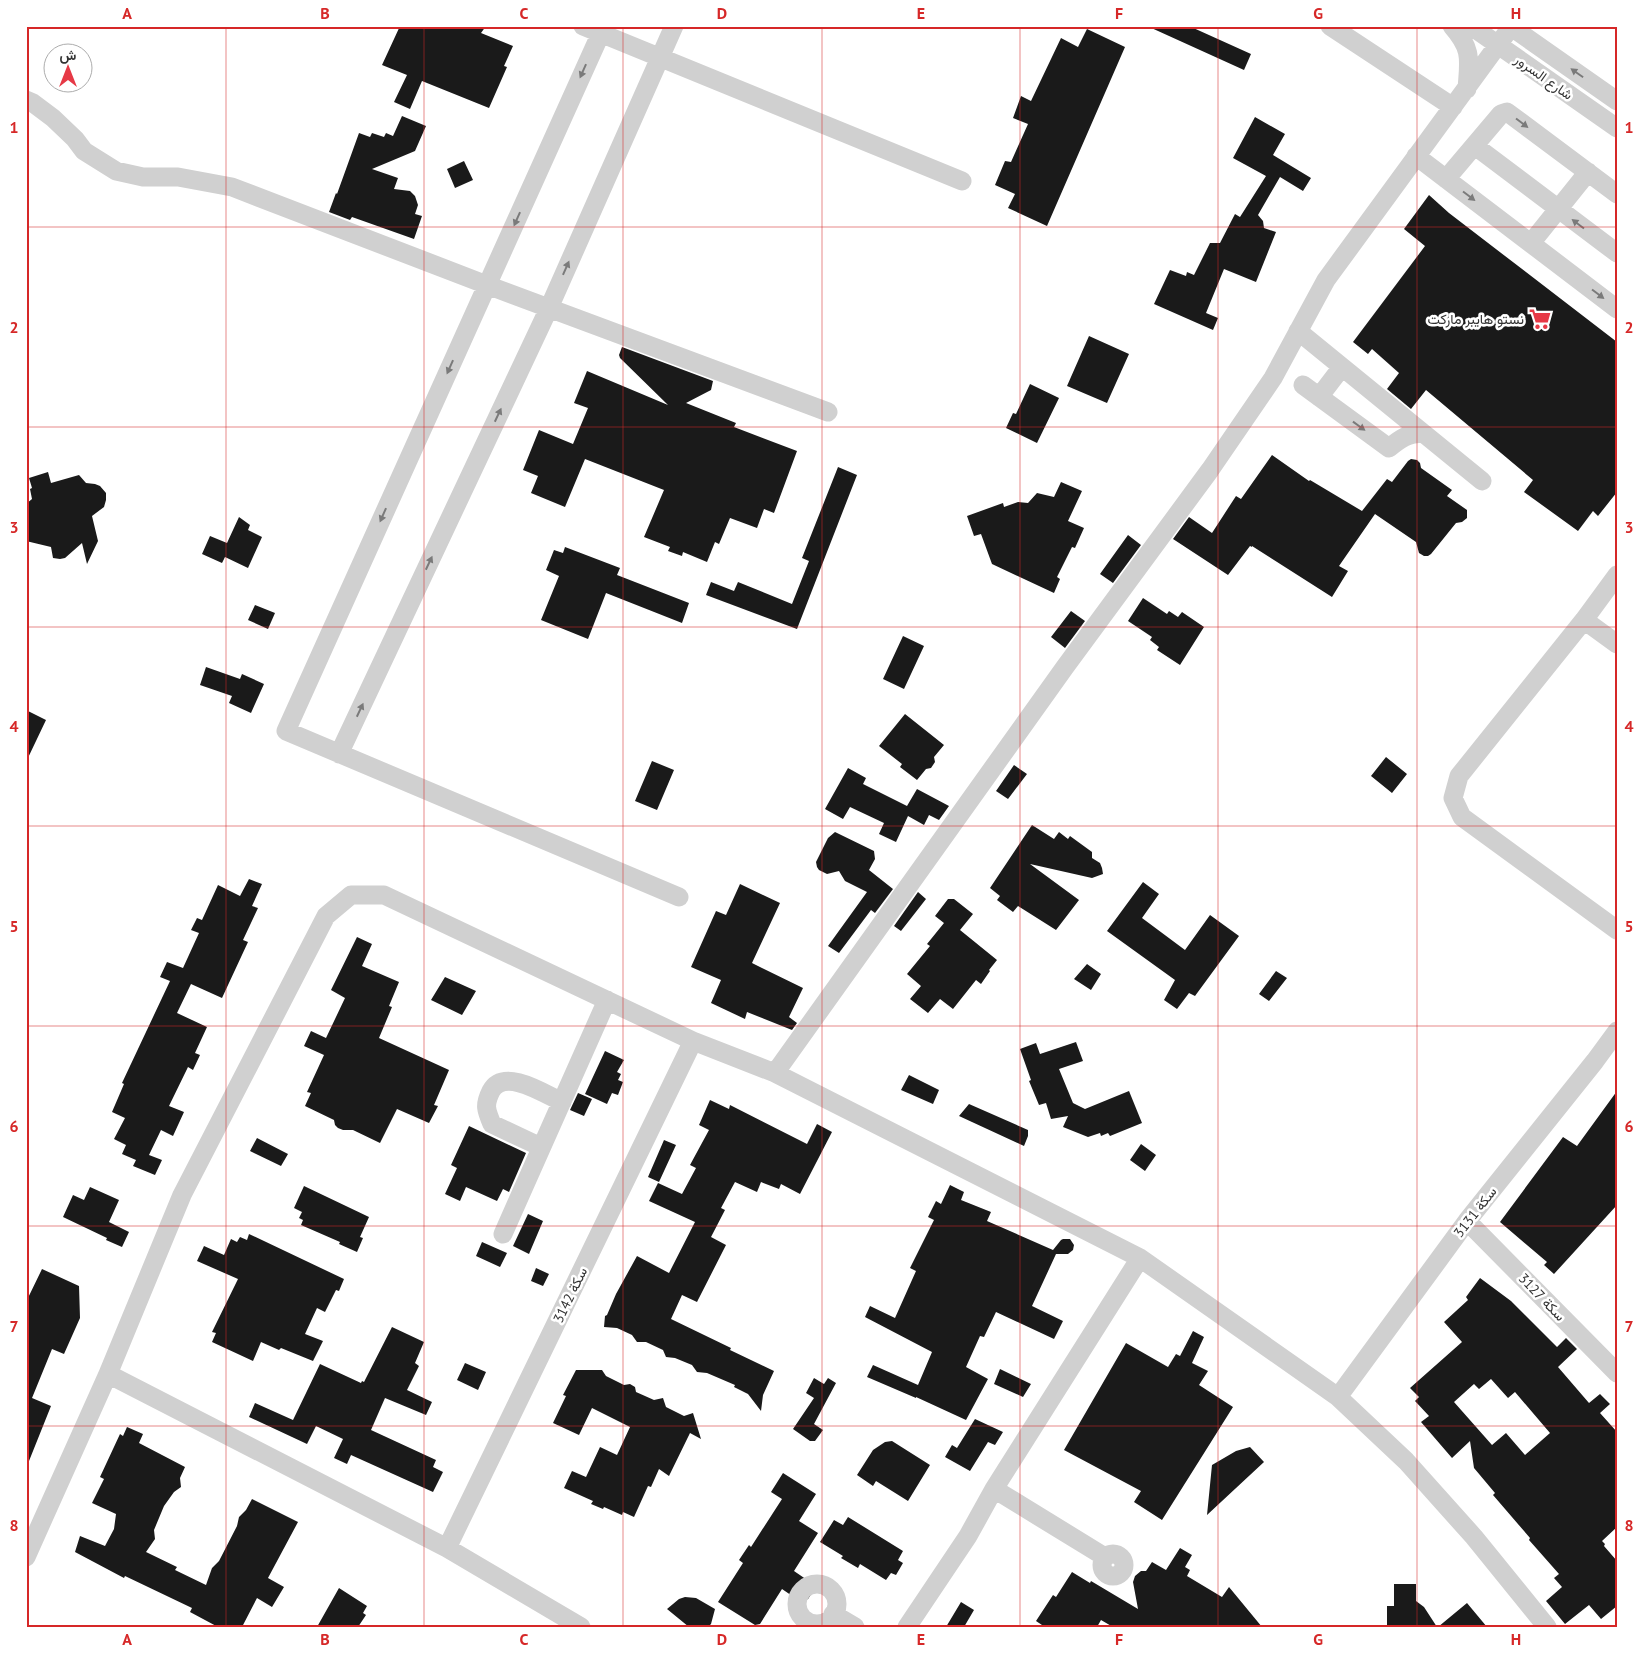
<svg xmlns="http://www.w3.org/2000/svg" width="1643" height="1653" font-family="'PT Sans',Vazirmatn,sans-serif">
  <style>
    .building { fill: #1a1a1a; fill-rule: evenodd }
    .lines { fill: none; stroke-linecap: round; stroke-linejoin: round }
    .minor { stroke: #d0d0d0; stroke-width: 19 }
    .oneway { fill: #7a7a7a }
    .grid { fill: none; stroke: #d62828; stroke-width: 1; stroke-opacity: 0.55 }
    .labels { text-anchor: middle; stroke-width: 5; stroke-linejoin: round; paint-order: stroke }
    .street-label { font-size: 14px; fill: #333; stroke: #fff }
    .poi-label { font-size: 14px; fill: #333; stroke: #fff; text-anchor: end }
    .neatline { fill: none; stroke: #d62828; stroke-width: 2 }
    .grid-label { font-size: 16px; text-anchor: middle; font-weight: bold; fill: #d62828 }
  </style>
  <rect width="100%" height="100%" fill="#fff"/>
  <!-- building -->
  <path class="building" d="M400,26H486L481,33L513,46L504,66L507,67L489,108L422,81L410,109L394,102L407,75L382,65Z
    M1147,26H1189L1251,54L1244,70Z
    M1087,29L1125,47L1047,226L1008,208L1015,194L995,185L1005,161L1011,162L1028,124L1013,118L1021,96L1031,101L1061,38L1078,47Z
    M402,116L426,126L415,151L372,169L398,178L394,189L410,191L415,196L418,205L415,214L422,216L414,239L352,217L350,220L329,212L336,193L337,194L359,133L370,137L372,133L384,137L386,133L393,136Z
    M1255,117L1285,134L1273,155L1311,178L1303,191L1280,177L1258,215L1263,221L1264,228L1276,232L1256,282L1224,269L1206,313L1218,318L1213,330L1154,304L1170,270L1186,276L1187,272L1194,275L1210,243H1220L1235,214L1240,217L1266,176L1233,158Z
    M464,161L473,180L455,188L447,169Z
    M1429,195L1449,213L1617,342V492L1598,516L1593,511L1578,531L1524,492L1533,480L1426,390L1411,409L1387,389L1399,373L1372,349L1368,354L1353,342L1425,246L1404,229Z
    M1089,336L1129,354L1107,403L1067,386Z
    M622,347L713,381L711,390L686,403L736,423L734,427L797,451L774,513L764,509L757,528L730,518L719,544L715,542L707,562L683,552L682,556L668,551L670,547L644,537L664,490L585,459L565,507L531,493L538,476L523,470L539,430L573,444L588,408L574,403L587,371L668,405L620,358L619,355Z
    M1030,384L1059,398L1037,443L1006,428L1013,413L1016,414Z
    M1272,455L1309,481L1310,480L1362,511L1387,479L1392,482L1408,461L1411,459L1417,460L1420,463L1421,468L1452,490L1447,496L1467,510V518L1462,522L1456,523L1431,554L1428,556H1424L1419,553L1416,542L1375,514L1339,566L1348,571L1332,597L1252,546V547L1250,546L1228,575L1173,539L1189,517L1212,533L1236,496L1241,499Z
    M838,467L857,475L797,629L706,595L711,582L734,591L738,582L792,604L809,561L802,558Z
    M48,472L51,483L79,475L86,483L95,484L100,486L106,493V500L104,507L92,516L98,541L87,564L82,543L65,558L60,559L53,558L51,547L26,541V504L32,499L30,489L32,488L29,478Z
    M1061,482L1082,491L1068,521L1084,528L1075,548L1072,547L1057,577L1060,579L1054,593L992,564L981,534L974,536L967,516L1003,503L1004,507L1018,502L1028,503L1037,493L1054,497Z
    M239,517L250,525L248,530L262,537L248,568L225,557L222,563L202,554L210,536L227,543Z
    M1128,535L1141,545L1113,583L1100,574Z
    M565,547L620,568L617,575L689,603L682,623L606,593L588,639L541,620L559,576L546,570L554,550L563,553Z
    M1143,598L1167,614L1169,611L1178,617L1182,612L1204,627L1180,665L1157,650L1159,647L1150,640L1152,637L1128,621Z
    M255,605L275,613L268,629L248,620Z
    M1071,611L1085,621L1065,648L1051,637Z
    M903,636L924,646L904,689L883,679Z
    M206,667L240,679L242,674L264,684L251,713L229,703L232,696L200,685Z
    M26,710L46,720L26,762Z
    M905,714L944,745L934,757L935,762L931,768L926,769L917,780L900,767L902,764L879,746Z
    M1386,757L1407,774L1392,793L1371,776Z
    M652,761L674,770L657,810L635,801Z
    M1014,765L1027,774L1008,799L996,791Z
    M848,768L866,778L863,784L907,806L917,789L949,806L939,820L929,815L924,825L908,816L896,842L879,834L884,823L850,807L843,819L825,809Z
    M1032,825L1054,839L1059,832L1068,839L1070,836L1092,852V858L1100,863L1102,868L1103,874L1092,878L1030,864L1079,900L1056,930L1018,906L1013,912L997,900L1000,896L990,888Z
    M835,832L874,851L875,859L869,870L893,889L875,913L871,910L839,953L828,946L867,892L845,881L839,871L827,874L819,870L817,867L816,862L828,838Z
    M249,879L262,884L252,906L258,908L243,940L248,942L222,998L191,984L177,1013L207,1027L195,1053L200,1055L193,1070L188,1067L169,1106L184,1112L173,1136L161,1130L149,1155L162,1160L155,1175L133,1166L136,1160L122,1154L126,1145L114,1139L125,1118L112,1112L124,1084L122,1083L170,981L160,977L167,962L183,968L199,933L191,930L197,918L202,920L218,885L240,896Z
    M1143,882L1159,894L1142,918L1185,950L1210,915L1239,936L1195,996L1189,993L1177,1009L1164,1000L1175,980L1107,931Z
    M740,884L780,903L752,963L803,988L789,1017L797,1023L792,1030L747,1012L745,1019L711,1003L721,980L691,967L716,911L726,915Z
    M918,892L926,899L901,931L894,926Z
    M948,899H954L973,914L960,930L997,960L989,970L990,971L981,984L976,980L953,1009L940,999L928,1013L910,999L921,986L907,974L930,946L927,944L944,923L935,916Z
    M357,937L372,944L362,966L399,982L389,1006L392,1007L379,1038L449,1070L434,1105L438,1106L429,1123L397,1109L380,1143L353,1130H343L338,1128L335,1125L334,1120L305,1106L311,1093L307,1092L324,1055L304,1046L311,1031L326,1038L345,998L331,990Z
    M1087,964L1101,974L1091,990L1074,979Z
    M1276,971L1287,978L1269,1001L1259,994Z
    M445,977L476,991L462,1015L431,1000Z
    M1076,1042L1083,1061L1059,1069L1073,1103L1085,1109L1129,1091L1142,1123L1110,1136L1108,1133L1101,1136L1100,1133L1088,1137L1063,1127L1068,1116L1051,1119L1046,1103L1039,1105L1029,1081L1031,1080L1020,1049L1036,1043L1040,1054Z
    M605,1051L624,1060L617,1072L621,1074L618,1080L623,1082L618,1095L612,1093L607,1104L585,1094Z
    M909,1075L939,1090L933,1104L901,1090Z
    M1617,1091V1205L1554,1274L1544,1265L1547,1262L1500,1222L1563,1137L1577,1146Z
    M578,1093L592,1099L584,1116L570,1110Z
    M710,1100L729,1109L730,1105L807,1144L817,1124L832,1132L800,1194L781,1184L779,1189L761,1182L757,1192L735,1182L721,1208L725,1210L711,1237L726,1245L698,1300L697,1302L682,1295L671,1319L731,1348L730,1350L774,1371L763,1395L761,1411L748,1394L734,1387L735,1385L707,1373L697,1372L692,1365L675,1358L666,1357L663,1350L646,1342H637L632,1335L617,1328L604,1327L605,1316L607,1315L616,1294L637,1256L669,1273L695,1222L649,1201L658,1183L682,1194L696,1168L690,1165L709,1130L699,1125Z
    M969,1104L1028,1130V1136L1024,1146L959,1116Z
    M469,1126L526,1153L509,1192L503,1189L497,1201L466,1187L460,1201L445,1194L457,1168L451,1165Z
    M257,1138L288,1154L281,1166L250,1151Z
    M664,1140L676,1145L659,1182L648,1177Z
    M1141,1144L1156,1155L1145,1171L1130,1160Z
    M950,1185L964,1192L961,1200L991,1212L987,1221L1053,1250L1061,1240L1063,1239H1070L1074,1245L1073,1250L1068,1254H1056L1032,1306L1063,1321L1054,1339L996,1312L984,1337L980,1336L966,1367L988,1379L966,1420L916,1397V1398L867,1377L873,1365L918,1385L932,1352L865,1317L870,1306L895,1318L916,1271L910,1268L934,1220L928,1217L936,1201L941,1204Z
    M304,1186L369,1217L360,1237L363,1238L357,1252L339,1244L340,1242L301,1225L303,1220L299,1218L302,1212L294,1208Z
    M90,1187L119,1200L109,1222L129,1232L122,1247L106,1240L107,1238L63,1217L73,1195L84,1200Z
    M528,1214L543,1221L529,1254L513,1246Z
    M249,1234L344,1279L339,1291L336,1290L325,1312L317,1308L305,1334L323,1341L313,1361L281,1348L279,1350L261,1342L253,1361L212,1342L216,1333L212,1332L238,1279L197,1261L204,1246L224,1255L231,1239L237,1242L240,1237L247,1240Z
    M482,1242L507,1253L500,1267L476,1256Z
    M536,1268L549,1274L543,1286L531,1281Z
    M42,1269L79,1286L80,1318L64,1354L52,1349L32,1398L51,1406L27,1466L26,1302Z
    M1480,1278L1511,1301L1557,1347L1566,1338L1577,1349L1558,1367L1589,1403L1600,1394L1610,1404L1600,1413L1617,1432V1527L1602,1541L1605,1544L1604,1546L1617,1561V1606L1601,1619L1589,1605L1565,1624L1546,1601L1562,1587L1554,1578L1559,1574L1529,1540L1530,1538L1493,1495L1495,1493L1474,1468L1470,1441L1452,1458L1421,1422L1429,1416L1415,1401L1419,1397L1410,1388L1462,1342L1444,1322L1468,1300L1466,1297ZM1491,1379L1508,1398L1515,1392L1550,1433L1525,1455L1506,1433L1492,1445L1454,1402L1474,1384L1479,1389Z
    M392,1327L424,1342L415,1363L419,1366L407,1390L432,1402L426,1415L385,1398L371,1430L436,1460L433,1467L443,1472L433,1492L351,1455L347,1464L334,1458L343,1439L316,1426L307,1444L249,1417L255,1403L293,1420L320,1364L361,1383L362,1381L364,1382Z
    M1193,1331L1204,1337L1192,1363L1208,1371L1199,1385L1233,1407L1162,1520L1134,1502L1141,1491L1064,1450L1126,1343L1168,1367L1176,1354L1180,1356Z
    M465,1363L486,1372L478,1390L457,1380Z
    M1000,1369L1031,1384L1023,1397L994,1384Z
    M576,1370H602L606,1376L624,1385L630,1384L635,1387L636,1392L654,1400L663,1398L666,1407L684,1416L693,1413L701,1439L690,1433L669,1476L659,1469L651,1487L648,1486L634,1517L623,1512L622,1515L604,1507L603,1509L591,1504L593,1501L564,1488L572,1471L586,1477L600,1447L617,1455L630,1427L592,1408L579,1435L553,1423L566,1396L563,1395Z
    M814,1378L824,1384L828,1378L836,1383L814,1424L823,1430L815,1441H810L793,1429L814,1398L806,1393Z
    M975,1419L1003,1432L995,1445L988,1442L970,1471L945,1457L952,1445L957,1448Z
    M127,1427L143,1434L139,1443L185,1467L180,1478L181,1487L174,1492L164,1506L154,1530L155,1539L146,1552L177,1567L175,1570L206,1585L212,1568L219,1561L237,1526L239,1517L246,1510L252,1499L298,1522L268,1578L284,1587L272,1607L257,1598L242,1627H218L190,1612L192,1608L125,1576L124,1578L75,1552L80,1536L105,1546L114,1529L116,1514L92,1503L104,1479L100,1477L120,1434L123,1436Z
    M892,1441L930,1465L908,1501L876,1481L873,1486L857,1475L873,1450L885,1442Z
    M1250,1447L1264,1462L1207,1515L1212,1465L1236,1451Z
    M783,1473L816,1494L799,1521L818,1533L794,1571L813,1584L814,1590L808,1599L801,1602L782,1589L760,1624L755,1625L718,1602L743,1563L739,1560L749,1545L751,1547L782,1499L771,1492Z
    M848,1517L903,1551L898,1560L903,1563L896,1575L891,1573L886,1580L860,1564L858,1568L841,1558L843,1556L820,1542L834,1520L843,1525Z
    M1180,1548L1192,1555L1185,1567L1190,1570L1187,1576L1222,1597L1229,1587L1262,1627H1113L1101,1620L1097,1627H1045L1036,1621L1053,1595L1056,1597L1072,1572L1090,1583L1091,1581L1138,1609L1133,1582L1135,1576L1141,1571H1146L1152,1562L1166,1570Z
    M1394,1584H1416V1601L1424,1607L1437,1627H1387V1606H1394Z
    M339,1588L367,1606L363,1613L366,1615L358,1627H317Z
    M685,1597L696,1598L715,1609L711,1624L708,1627H689L667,1609L679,1599Z
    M961,1602L974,1610L964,1627H946Z
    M1467,1603L1487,1627H1438Z"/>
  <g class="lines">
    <!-- minor -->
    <path class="minor" d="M583,26L962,181
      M604,26L286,731L679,897
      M1330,26L1453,107
      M1452,26C1473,50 1469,60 1467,89
      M1471,26L1617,128
      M1510,26L1617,101
      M26,100L33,103L53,118L75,139L84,151L116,171L143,177H178L232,187L487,285L828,412
      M1475,146L1617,253
      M1416,156L1617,309
      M1446,179L1501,114L1507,112L1617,194
      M1531,243L1588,172
      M1298,331L1482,481
      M1303,385L1389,448C1401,438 1407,434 1423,433
      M1319,397L1342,367
      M1617,575L1584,620L1459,776L1453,798L1462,817L1617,930
      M1584,620L1617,644
      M339,754L549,308L674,26
      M775,1073L1065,667L1210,470L1273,378L1326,280L1511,27
      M541,1147L492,1124C486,1110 484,1105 491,1091C504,1067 545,1094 562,1102
      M1467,1221L1617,1373
      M503,1234L607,1000
      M108,1374L447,1548L581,1627
      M1338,1397L1467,1221L1595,1061L1617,1031
      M994,1489L1105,1557
      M447,1548L693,1041
      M1102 1565a11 11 0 1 1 22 0a11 11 0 1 1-22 0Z
      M26,1557L108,1374L182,1195L326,916L351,895H384L693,1041L775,1073L1140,1258L1338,1397L1406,1461L1474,1537L1547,1627
      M797 1604a20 20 0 1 1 40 0a20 20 0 1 1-40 0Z
      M833,1614L855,1627
      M907,1627L968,1536L994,1489L1140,1258"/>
  </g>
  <!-- one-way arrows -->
  <defs><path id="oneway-solid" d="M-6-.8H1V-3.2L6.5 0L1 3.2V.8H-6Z" transform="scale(1.25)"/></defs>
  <g class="oneway">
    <use href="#oneway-solid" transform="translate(583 71) rotate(114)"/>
    <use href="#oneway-solid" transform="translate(1577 73) rotate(-145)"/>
    <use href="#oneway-solid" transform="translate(1522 123) rotate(37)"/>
    <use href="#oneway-solid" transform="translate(1469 196) rotate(37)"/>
    <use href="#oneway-solid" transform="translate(517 219) rotate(114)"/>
    <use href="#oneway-solid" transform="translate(1578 224) rotate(-143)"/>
    <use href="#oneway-solid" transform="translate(566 268) rotate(-66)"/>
    <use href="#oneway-solid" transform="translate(1598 294) rotate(37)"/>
    <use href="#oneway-solid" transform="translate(450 367) rotate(114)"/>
    <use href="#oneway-solid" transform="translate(498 415) rotate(-65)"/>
    <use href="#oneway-solid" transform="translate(1359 426) rotate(36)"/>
    <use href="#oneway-solid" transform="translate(383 515) rotate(114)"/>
    <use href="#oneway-solid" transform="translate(429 563) rotate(-65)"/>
    <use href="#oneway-solid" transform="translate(360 710) rotate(-65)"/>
  </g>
  <!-- grid -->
  <path class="grid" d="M226,26V1627M424,26V1627M623,26V1627M822,26V1627M1020,26V1627M1218,26V1627M1417,26V1627M26,227H1617M26,427H1617M26,627H1617M26,826H1617M26,1026H1617M26,1226H1617M26,1426H1617"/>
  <!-- icons -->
  <defs>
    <g id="supermarket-bare" transform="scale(1.725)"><path d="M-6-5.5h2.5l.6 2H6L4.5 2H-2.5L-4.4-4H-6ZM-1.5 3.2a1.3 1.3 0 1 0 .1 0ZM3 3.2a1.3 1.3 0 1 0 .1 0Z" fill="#e63946" stroke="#fff" stroke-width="2.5" paint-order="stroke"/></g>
  </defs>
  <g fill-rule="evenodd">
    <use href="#supermarket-bare" x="1540" y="319"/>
  </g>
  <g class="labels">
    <!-- street labels -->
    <g class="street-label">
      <text transform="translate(1544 77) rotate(35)" y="5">شارع السرور</text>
      <text transform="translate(1475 1212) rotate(-52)" y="5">سكة 3131</text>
      <text transform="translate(570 1295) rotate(-64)" y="5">سكة 3142</text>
      <text transform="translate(1542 1297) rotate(46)" y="5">سكة 3127</text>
    </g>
    <!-- poi labels -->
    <g class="poi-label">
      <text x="1524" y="324">نستو هايبر ماركت</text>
    </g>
  </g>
  <!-- border -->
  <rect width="1643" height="1653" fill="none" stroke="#ffffff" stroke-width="55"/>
  <!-- north arrow -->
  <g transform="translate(68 68)"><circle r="24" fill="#ffffff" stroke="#adadad"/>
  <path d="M0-4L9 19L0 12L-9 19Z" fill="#e63946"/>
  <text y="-8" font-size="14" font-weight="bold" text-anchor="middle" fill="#333333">ش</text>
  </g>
  <rect x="28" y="28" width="1588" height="1598" class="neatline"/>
  <g class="grid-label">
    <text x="127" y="19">A</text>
    <text x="325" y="19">B</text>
    <text x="524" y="19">C</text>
    <text x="722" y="19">D</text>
    <text x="921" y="19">E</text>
    <text x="1119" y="19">F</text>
    <text x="1318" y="19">G</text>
    <text x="1516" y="19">H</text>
    <text x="14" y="133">1</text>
    <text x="1629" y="133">1</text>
    <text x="14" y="333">2</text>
    <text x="1629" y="333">2</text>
    <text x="14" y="533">3</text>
    <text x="1629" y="533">3</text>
    <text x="14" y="732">4</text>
    <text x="1629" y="732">4</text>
    <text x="14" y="932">5</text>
    <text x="1629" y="932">5</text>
    <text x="14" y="1132">6</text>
    <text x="1629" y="1132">6</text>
    <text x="14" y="1332">7</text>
    <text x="1629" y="1332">7</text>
    <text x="14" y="1531">8</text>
    <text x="1629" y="1531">8</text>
    <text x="127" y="1645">A</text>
    <text x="325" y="1645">B</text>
    <text x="524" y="1645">C</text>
    <text x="722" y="1645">D</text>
    <text x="921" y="1645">E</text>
    <text x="1119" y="1645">F</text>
    <text x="1318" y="1645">G</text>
    <text x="1516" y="1645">H</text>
  </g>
</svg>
